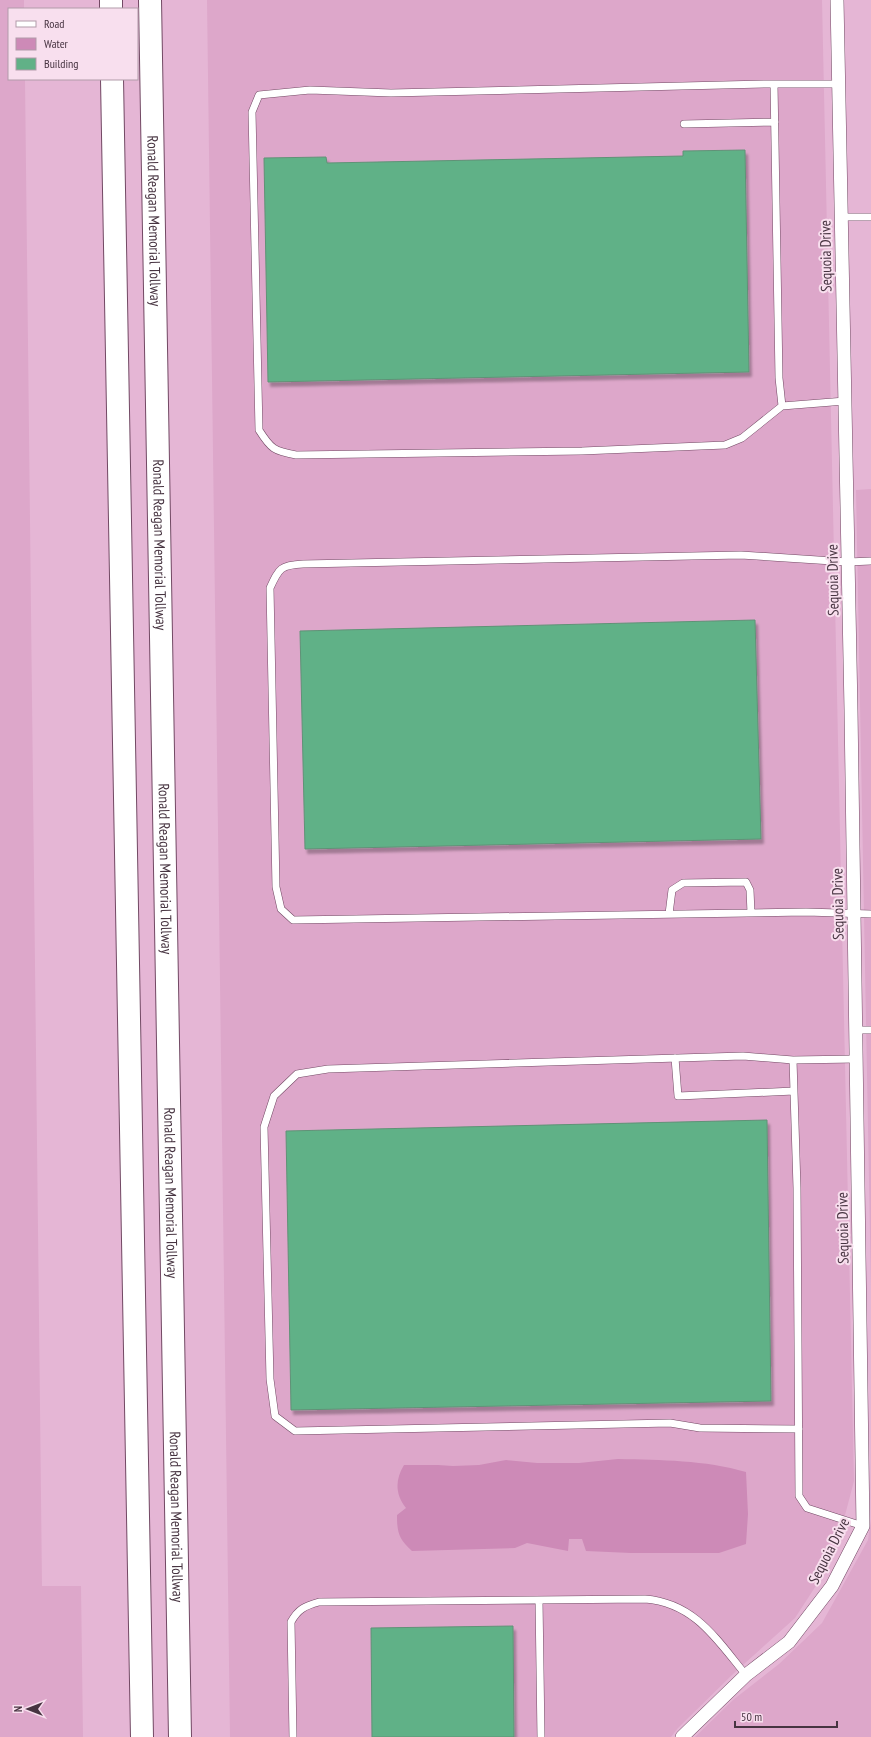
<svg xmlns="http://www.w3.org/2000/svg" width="871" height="1737" font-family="'PT Sans Narrow',sans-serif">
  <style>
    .built { fill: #dda7ca }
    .water { fill: #cd8ab7 }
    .building { fill: #61b187; stroke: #609277; filter: url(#shadow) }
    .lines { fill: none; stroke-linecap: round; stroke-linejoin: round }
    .service-casing { stroke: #724964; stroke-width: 8 }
    .minor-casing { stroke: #724964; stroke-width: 14 }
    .motorway-casing { stroke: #724964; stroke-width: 24 }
    .service { stroke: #fff; stroke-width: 7 }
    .minor { stroke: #fff; stroke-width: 13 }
    .motorway { stroke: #fff; stroke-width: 22 }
    .labels { text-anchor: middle; stroke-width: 4; stroke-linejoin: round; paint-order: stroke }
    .street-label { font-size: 15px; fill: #473441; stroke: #f8dfee }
  </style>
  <defs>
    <filter id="shadow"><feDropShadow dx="2.5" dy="4.5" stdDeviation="1" flood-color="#0004"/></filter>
  </defs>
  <rect width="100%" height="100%" fill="#e5b6d5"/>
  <!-- built -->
  <path class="built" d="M0,0H24V9H9V79H25L42,1586H81L83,1737H0Z
    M207,0H822L854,1481L839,1538L821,1578L795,1618L733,1674L678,1728L671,1737H230Z
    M871,489V1286L856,490Z
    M871,1519V1737H695L733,1700L779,1664L822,1623L868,1540Z"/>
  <!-- water -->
  <path class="water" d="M618,1459C661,1460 705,1460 746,1472L748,1514L746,1544L719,1553H631L586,1551L582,1539H569L568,1551L527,1543L515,1548L412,1551C399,1539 397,1533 397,1515L406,1508C395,1494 395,1480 404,1465H438L453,1466L479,1465L506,1460L537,1463H579Z"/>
  <!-- building -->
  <path class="building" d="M745,150L749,372L268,382L264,158L326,157L327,163L683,156V151Z
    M755,620L761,839L305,849L300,631Z
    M767,1120L771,1401L291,1410L286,1131Z
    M513,1626L514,1737H372L371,1628Z"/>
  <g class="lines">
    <!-- service casing -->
    <g class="service-casing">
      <path id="service" d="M774,84L779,378L782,406
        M839,84H767L391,93L310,90L259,95L252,112L259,430C271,449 274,451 296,455L582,451L725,445L742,438L782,406L845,401
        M684,124L775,122
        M842,217H871
        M871,561L848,562L741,555L303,564C281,565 279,568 270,588L276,887L281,909L293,920L806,912L871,914
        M669,914L672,890L683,883L746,882L750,890L751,913
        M856,1030H871
        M675,1058L678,1096L794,1091
        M856,1059L793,1060L797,1188L799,1496L807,1508L863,1526
        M793,1060L743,1056L328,1069L297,1074L274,1096L264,1127L270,1379L275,1416L295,1431L670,1423L700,1428L799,1429
        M539,1600L541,1737
        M293,1737L291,1622C298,1609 305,1606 319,1602L645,1599C695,1603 717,1640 746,1675"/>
    </g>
    <!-- minor casing -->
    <g class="minor-casing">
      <path id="minor" d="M682,1737L746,1675L789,1642L832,1586L863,1526L851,710L837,0"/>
    </g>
    <!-- motorway casing -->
    <g class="motorway-casing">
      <g id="motorway">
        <path d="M111,0V9"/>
        <path id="s1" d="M150,0L180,1737"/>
        <path d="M112,79L142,1737"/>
      </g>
    </g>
    <!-- service -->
    <use href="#service" class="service"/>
    <!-- minor -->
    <use href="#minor" class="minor"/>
    <!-- motorway -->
    <use href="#motorway" class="motorway"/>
  </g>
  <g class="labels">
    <!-- street labels -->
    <g class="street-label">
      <text dy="5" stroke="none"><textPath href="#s1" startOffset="221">Ronald Reagan Memorial Tollway</textPath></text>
      <text transform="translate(826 256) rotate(-91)" y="5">Sequoia Drive</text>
      <text dy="5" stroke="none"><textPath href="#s1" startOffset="545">Ronald Reagan Memorial Tollway</textPath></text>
      <text transform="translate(833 580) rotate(-91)" y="5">Sequoia Drive</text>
      <text dy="5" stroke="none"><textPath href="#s1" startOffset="869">Ronald Reagan Memorial Tollway</textPath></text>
      <text transform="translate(838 904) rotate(-91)" y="5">Sequoia Drive</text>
      <text dy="5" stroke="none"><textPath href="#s1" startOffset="1193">Ronald Reagan Memorial Tollway</textPath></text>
      <text transform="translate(843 1228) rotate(-91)" y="5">Sequoia Drive</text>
      <text dy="5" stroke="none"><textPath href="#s1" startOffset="1517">Ronald Reagan Memorial Tollway</textPath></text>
      <text transform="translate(829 1551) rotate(-63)" y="5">Sequoia Drive</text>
    </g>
  </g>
  <!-- legend -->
  <rect x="8" y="8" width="130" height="72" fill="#f8dfee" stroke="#b19ba9"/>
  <rect x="16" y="21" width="20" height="6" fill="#ffffff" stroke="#b19ba9"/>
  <text x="44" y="28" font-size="12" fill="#473441">Road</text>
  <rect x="16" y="38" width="20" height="12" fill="#cd8ab7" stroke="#b19ba9"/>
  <text x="44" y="48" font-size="12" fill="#473441">Water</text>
  <rect x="16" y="58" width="20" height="12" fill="#61b187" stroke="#b19ba9"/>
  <text x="44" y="68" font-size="12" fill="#473441">Building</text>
  <!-- north arrow -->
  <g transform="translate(28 1709) rotate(270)" stroke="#f8dfee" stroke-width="3" paint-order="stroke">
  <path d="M0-3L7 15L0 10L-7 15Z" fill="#473441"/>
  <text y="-6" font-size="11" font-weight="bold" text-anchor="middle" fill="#473441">N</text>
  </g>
  <!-- scale -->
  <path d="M735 1721v6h102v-6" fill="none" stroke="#473441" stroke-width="2"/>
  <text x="741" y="1721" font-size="12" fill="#473441" stroke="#f8dfee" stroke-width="3" paint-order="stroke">50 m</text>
</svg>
